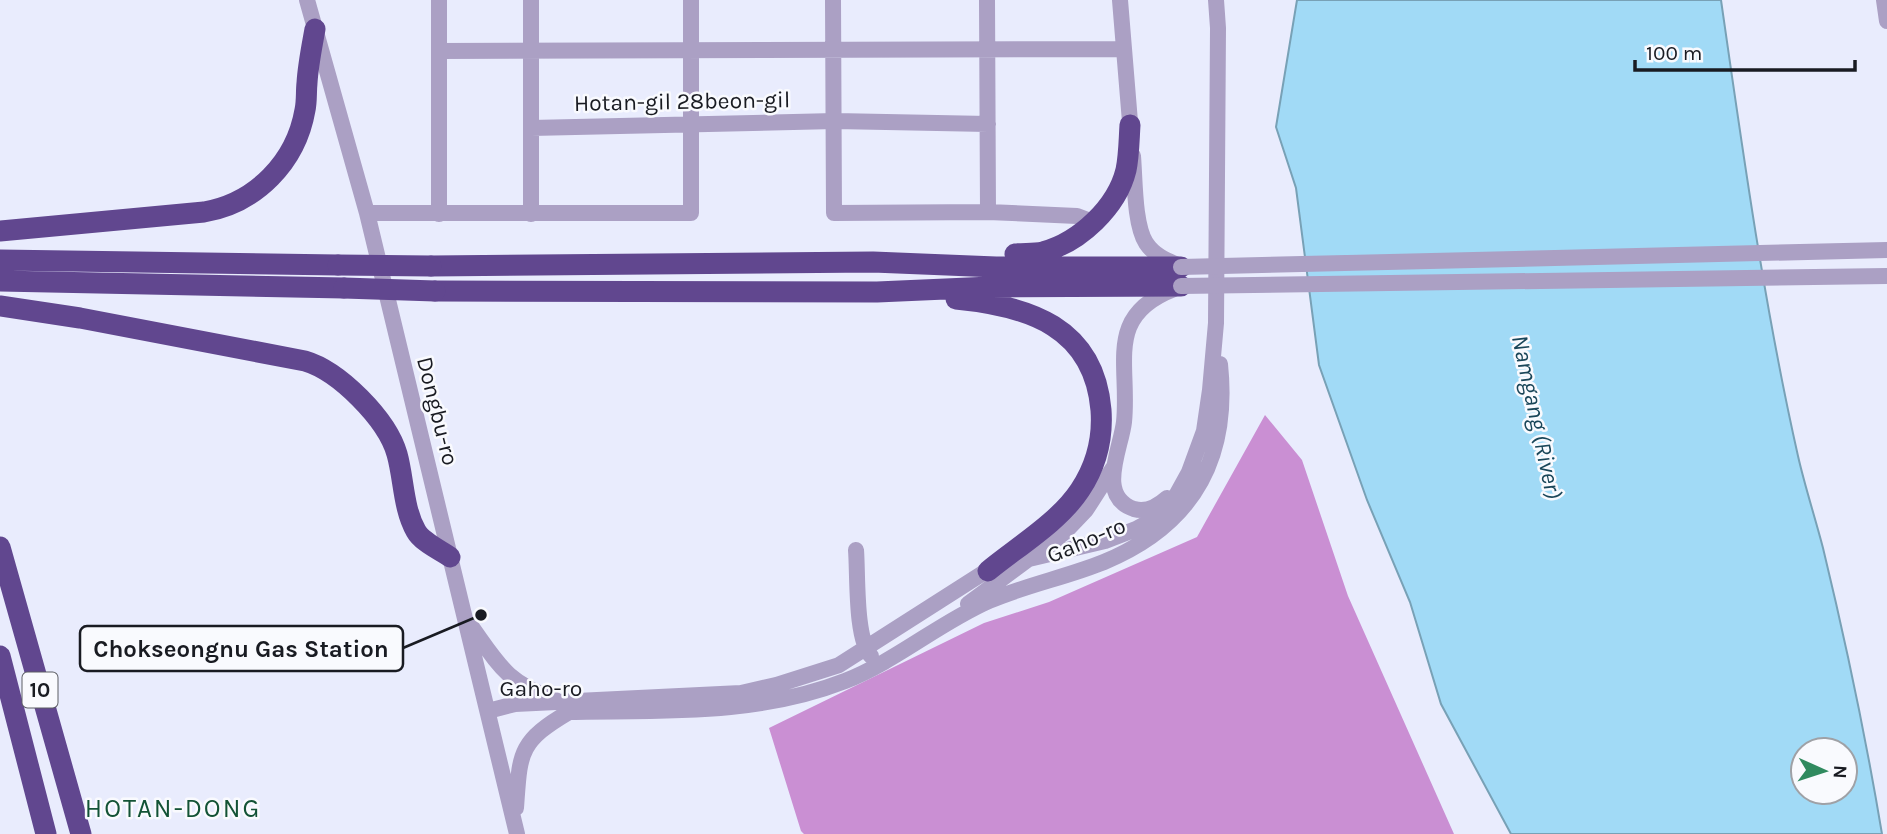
<svg xmlns="http://www.w3.org/2000/svg" width="1887" height="834" font-family="Karla,sans-serif">
  <style>
    .forest { fill: #ca8fd3 }
    .water { fill: #a1daf6; stroke: #78a1b6; stroke-width: 2; fill-rule: evenodd }
    .lines { fill: none; stroke-linecap: round; stroke-linejoin: round }
    .minor { stroke: #aba0c4; stroke-width: 16 }
    .highway { stroke: #61478f; stroke-width: 21 }
    .minor-bridge { stroke: #aba0c4; stroke-width: 16 }
    .highway-bridge { stroke: #61478f; stroke-width: 21 }
    .labels { text-anchor: middle; stroke-width: 5; stroke-linejoin: round; paint-order: stroke }
    .shield { fill: #f9fafe; stroke: #5c5e64; stroke-width: 2 }
    .shield-label { font-size: 21px; font-weight: bold; fill: #191b22 }
    .street-label { font-size: 23px; fill: #191b22; stroke: #f9fafe }
    .water-label { font-size: 24px; font-style: italic; fill: #194659; stroke: #f9fafe }
    .quarter-label { font-size: 26px; letter-spacing: 2px; fill: #135336; stroke: #f9fafe }
    .leader { fill: none; stroke: #191b22; stroke-width: 2.5 }
    .callout-dot { fill: #191b22; stroke: #f9fafe; stroke-width: 2.5 }
    .callout { fill: #f9fafe; stroke: #191b22; stroke-width: 2.5 }
    .callout-label { font-size: 24px; text-anchor: middle; font-weight: bold; fill: #191b22 }
  </style>
  <rect width="100%" height="100%" fill="#e9ecfd"/>
  <!-- forest -->
  <path class="forest" d="M1265,415L1302,460L1348,596L1454,834H804L801,831L769,728L984,623L1049,602L1197,537Z"/>
  <!-- water -->
  <path class="water" d="M1297,0H1721C1743,153 1764,305 1798,456C1805,487 1815,517 1823,548C1846,643 1866,738 1882,834H1511L1441,704L1410,602L1367,500L1319,365L1296,188L1276,127ZM1803,750H1845V792H1803Z"/>
  <g class="lines">
    <!-- minor -->
    <path class="minor" d="M307,0L367,213L517,834
      M531,0V214
      M833,0L834,213L988,212L1077,216L1093,222
      M987,0L988,212
      M1120,0L1131,134
      M1884,0L1887,21
      M439,51L1124,49
      M531,128L835,121L988,124
      M1133,156C1135,179 1134,224 1146,243C1154,255 1165,260 1178,265
      M367,213H691V0
      M439,214V0
      M1167,498C1158,506 1147,513 1134,509C1096,496 1121,449 1124,422C1130,364 1104,316 1174,289
      M856,550C858,575 855,639 871,656
      M968,604L1065,532L1086,510L1113,468
      M471,626C499,665 507,683 554,699
      M488,711L515,704L741,693L776,685L839,665L991,568L1105,541L1136,529L1158,517L1173,501L1189,472L1204,431L1210,390L1216,323L1218,28L1216,0
      M567,712C662,710 755,716 845,681C896,661 939,623 989,601C1026,585 1067,577 1104,562C1193,525 1230,459 1220,364
      M516,808C520,753 518,742 569,712"/>
    <!-- highway -->
    <path class="highway" d="M0,231L204,212C256,203 296,162 305,110C307,101 306,92 307,83C308,65 312,46 315,29
      M1015,254C1024,253 1034,254 1043,252C1080,242 1117,207 1126,170C1129,156 1129,140 1130,125
      M0,260L338,265
      M431,266L873,262L996,267H1181
      M0,281L344,288
      M435,291L877,292L991,287L1181,286
      M956,299C1029,306 1094,327 1101,410C1103,438 1096,466 1080,490C1059,522 1017,547 988,571
      M0,306L80,318L305,361C339,371 387,419 397,454C404,479 403,508 416,531C422,542 440,550 450,557
      M0,547L81,834
      M0,656L46,834"/>
    <!-- minor-bridge -->
    <path class="minor-bridge" d="M1181,267L1887,250
      M1181,286L1887,276"/>
    <!-- highway-bridge -->
    <path class="highway-bridge" d="M338,265L431,266
      M344,288L435,291"/>
  </g>
  <g class="labels">
    <!-- shield labels -->
    <rect class="shield" x="22.5" y="672.5" width="35" height="35" rx="5"/>
    <g class="shield-label">
      <text x="40" y="697">10</text>
    </g>
    <!-- street labels -->
    <g class="street-label">
      <text transform="translate(682 101) rotate(-1)" y="8">Hotan-gil 28beon-gil</text>
      <text transform="translate(438 411) rotate(76)" y="8">Dongbu-ro</text>
      <text transform="translate(1086 540) rotate(-23)" y="8">Gaho-ro</text>
      <text x="541" y="696">Gaho-ro</text>
    </g>
    <!-- water labels -->
    <g class="water-label">
      <text transform="translate(1537 417) rotate(78)" y="8">Namgang (River)</text>
    </g>
    <!-- quarter labels -->
    <g class="quarter-label">
      <text x="173" y="817">HOTAN-DONG</text>
    </g>
  </g>
  <!-- callouts -->
  <path class="leader" d="M481 615L403 648"/>
  <circle class="callout-dot" cx="481" cy="615" r="7"/>
  <rect class="callout" x="80" y="626" width="323" height="45" rx="7"/>
  <g class="callout-label">
    <text x="241" y="657">Chokseongnu Gas Station</text>
  </g>
  <!-- north arrow -->
  <g transform="translate(1824 771) rotate(93)"><circle r="33" fill="#f9fafe" stroke="#9fa1a6" stroke-width="2"/>
  <path d="M0-5L12 26L0 18L-12 26Z" fill="#308a5f"/>
  <text y="-10" font-size="19" font-weight="bold" text-anchor="middle" fill="#191b22">N</text>
  </g>
  <!-- scale -->
  <path d="M1635 60v10h220v-10" fill="none" stroke="#191b22" stroke-width="3.5"/>
  <text x="1646" y="60" font-size="21" fill="#191b22" stroke="#f9fafe" stroke-width="5" paint-order="stroke">100 m</text>
</svg>
